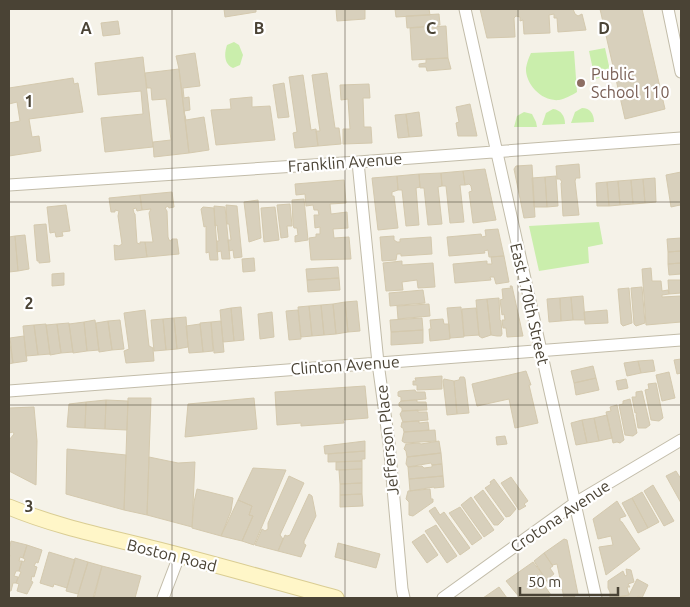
<svg xmlns="http://www.w3.org/2000/svg" width="690" height="607" font-family="Ubuntu,sans-serif">
  <style>
    .green { fill: #caeeac }
    .building { fill: #d8d0bc; stroke: #d4c9ae }
    .lines { fill: none; stroke-linecap: round; stroke-linejoin: round }
    .minor-casing { stroke: #c2bca9; stroke-width: 13 }
    .secondary-casing { stroke: #dacd93; stroke-width: 17 }
    .minor { stroke: #fff; stroke-width: 11 }
    .secondary { stroke: #fff6c8; stroke-width: 15 }
    .grid { fill: none; stroke: #4a4335; stroke-width: 1; stroke-opacity: 0.55 }
    .education-dot { fill: #8d6e63; stroke: #fff; stroke-width: 2 }
    .labels { text-anchor: middle; stroke-width: 4.5; stroke-linejoin: round; paint-order: stroke }
    .education-label { font-size: 16px; fill: #785e54; stroke: #fff; text-anchor: start }
    .street-label { font-size: 16px; fill: #4a4335; stroke: #fff }
    .grid-label { font-size: 16px; text-anchor: middle; font-weight: bold; fill: #4a4335; stroke: #fff; stroke-width: 4.5; stroke-linejoin: round; paint-order: stroke }
  </style>
  <rect width="100%" height="100%" fill="#f5f2e8"/>
  <!-- green -->
  <path class="green" d="M234,42L239,45L243,55L240,65L233,68C224,64 224,54 227,45Z
    M605,48L611,75L595,79L589,51Z
    M574,51L577,92C572,95 565,99 559,100C542,102 525,84 526,68C527,62 529,57 531,53Z
    M582,108C590,108 594,114 594,122L571,123L575,112Z
    M553,109C561,110 565,116 565,124L542,125L546,113Z
    M524,112L532,114L536,122L537,127H514L517,116Z
    M599,222L603,244L588,247L589,263L539,271L529,226Z"/>
  <!-- building -->
  <path class="building" d="M224,9H256V12L225,17Z
    M336,9H365V19L337,21Z
    M395,9H429L430,15L396,17Z
    M480,9H573L575,14L578,16L582,14L586,30L558,32L557,18H554V14L549,15L550,33L524,34L523,20L520,21V17L516,16L514,18L515,37L487,38Z
    M600,9H642L665,109L625,119Z
    M439,14L440,25L407,28L406,16Z
    M118,21L120,34L103,36L101,23Z
    M446,26L448,58L412,60L410,28Z
    M195,53L200,86L183,88L184,98L189,97L190,110L184,111L186,120L204,117L209,150L189,153L179,69L176,56Z
    M143,57L153,147L105,152L101,118L143,114L141,91L98,95L95,63Z
    M448,58L451,69L427,71L426,67H419V64L426,63V59Z
    M179,69L189,153L154,157L153,142L171,140L166,99L152,100L151,88H147L145,73Z
    M327,73L335,128H339L341,144L318,146L316,131H320L312,75Z
    M303,75L311,130L316,129L318,146L295,148L293,133L297,132L289,77Z
    M73,78L74,84L78,83L83,112L29,119L32,137L39,136L41,151L9,156V123L20,121L17,102L9,104V88Z
    M284,83L289,117L278,118L273,85Z
    M369,84L370,98H363L364,127H371L372,143L343,144V129H350L348,99L341,100L340,85Z
    M252,97V107L270,106L275,140L216,145L211,110L231,109L230,99Z
    M470,104L477,136H458L456,123L459,122L456,107Z
    M419,112L422,136L409,137L406,114Z
    M406,114L409,137L398,138L395,115Z
    M579,164L580,178H576L575,181L579,215L563,216L561,183L562,182L560,179H557L556,166Z
    M532,165L535,217L524,218L514,169L516,166Z
    M485,169L496,220L473,223L469,192L472,191L471,186L469,184L465,185L463,171Z
    M463,171L465,185H460L464,222L450,223L446,186H442L441,173Z
    M681,172V208L680,205L671,207L666,175Z
    M441,173L442,186L438,187L442,224L428,225L424,188H420L419,174Z
    M419,174L420,187L416,188L419,225L406,226L402,190H398L397,176Z
    M397,176L398,190L392,192V196H394L398,228L378,230L372,178Z
    M556,176L558,206L547,207L545,177Z
    M545,177L547,207H534L532,178Z
    M655,178L656,202L645,203L643,179Z
    M643,179L645,203L633,204L631,180Z
    M344,180L346,203L330,204L331,214L347,212L348,228L333,229L334,238L349,237L351,259L311,260L309,238L316,237V234H320V227L315,228L314,215H319L318,210H314L313,205L306,206L305,194L296,195L295,184Z
    M631,180L633,204L620,205L618,181Z
    M618,181L620,205L609,206L607,182Z
    M607,182L609,206H597L596,183Z
    M172,192L174,207L169,208L168,206L165,208L167,211L168,237L169,240L171,241L172,239H177L179,254L147,257L145,242H153L149,213L151,209L142,210L140,195Z
    M140,195L142,210L137,211L136,208L133,209L134,213L135,214L137,243L140,244V242H145L147,257L115,260L114,245L119,246L122,244L118,216L119,211L115,210V212H111L109,198Z
    M304,199L308,240L295,242V236L298,235L297,228H294L293,225L292,200Z
    M258,200L261,238L249,242L244,202Z
    M290,204L292,226H287L288,237L281,238L277,205Z
    M66,205L70,231L62,232L63,236L56,237L55,232L50,233L47,207Z
    M226,205L237,206L242,257L234,258L233,250L229,251L228,240H231L229,224H227Z
    M214,206L225,207L230,259H222L221,251L217,252V241H219L217,225L215,226Z
    M203,207L214,208L218,260H210L209,252L206,253V226L204,227L201,209Z
    M275,207L279,240L264,242L261,208Z
    M46,224L50,262L39,263V261H37L34,225Z
    M498,229L504,256L489,257L488,250L484,251L485,253L449,256L447,237L481,234L482,237L486,236L485,230Z
    M25,235L29,269L18,271L15,236Z
    M15,236L18,271L9,272V237Z
    M394,236V240L397,242H400V239L431,237L432,254L401,256V254H397L396,260L382,261L380,237Z
    M681,238V251L668,252L667,239Z
    M681,251V263L668,264V252Z
    M504,256L509,282L496,284L494,277H490L491,280L455,283L453,264L487,261V264H492L491,257Z
    M254,258L255,271L243,272L242,259Z
    M402,261V265L433,263L435,287L418,288L417,280L402,282L403,290L386,291L383,263Z
    M681,263V274L669,275L668,264Z
    M338,267L339,278L307,280L306,269Z
    M651,268L652,281H661L662,291L668,290L669,294L662,295V297L681,296V322L646,325L642,269Z
    M64,273V285L52,286V274Z
    M339,278L340,290L308,292L307,280Z
    M668,280H681V293L669,294Z
    M510,286H512L523,336L507,337L506,328H503L502,320H505L504,314L502,315L500,300L503,299L502,289L511,288Z
    M642,287L645,323L636,326L634,324L631,288Z
    M629,288L632,323L623,326L621,324L618,289Z
    M423,290L425,303L390,306L389,293Z
    M583,296L585,320H573L571,297Z
    M571,297L573,320L561,321L560,298Z
    M499,298L500,320L501,321L502,334L501,336H497L491,335L487,299Z
    M560,298L561,321L549,322L547,299Z
    M487,299L491,335L482,338L479,336L476,300Z
    M357,301L360,331L348,332L345,302Z
    M345,302L348,332L336,334L333,304Z
    M333,304L336,334L324,335L321,305Z
    M429,304L430,316L398,319L397,306Z
    M321,305L324,335L312,336L309,306Z
    M309,306L312,336L301,337L298,307Z
    M241,307L244,340L234,341L231,308Z
    M461,307L464,337L450,338L447,308Z
    M231,308L234,341L223,342L220,310Z
    M476,308L479,335L464,336L462,309Z
    M145,310L149,346L153,348L154,361L126,363L124,351L129,349L124,313Z
    M298,310L301,339L289,340L286,311Z
    M607,310L608,323L585,324L584,312Z
    M272,312L274,337L260,339L258,314Z
    M186,317L188,347L177,349L174,318Z
    M174,318L177,349L166,350L163,319Z
    M422,318L423,330L391,332L390,320Z
    M163,319L166,350L154,351L151,320Z
    M443,319L444,324H449L450,339L430,341L429,329H431L430,320Z
    M95,320L99,350L87,351L84,322Z
    M120,320L124,349L112,350L108,321Z
    M108,321L112,350L99,352L96,323Z
    M221,321L224,352L214,353L211,322Z
    M84,322L87,351L73,353L69,324Z
    M211,322L213,351L203,352L200,323Z
    M69,323L73,352L61,353L57,324Z
    M46,324L50,354L38,355L34,325Z
    M57,324L61,353L50,355L46,325Z
    M200,324L203,352L189,353L186,326Z
    M34,325L38,355L26,356L23,326Z
    M423,330V343L391,345V332Z
    M24,336L27,361L13,363L10,338Z
    M9,338L13,363L9,364Z
    M681,359V373L677,374L674,360Z
    M653,360L655,371L641,373L638,361Z
    M638,361L641,373L627,376L624,363Z
    M593,366L596,378L574,383L571,371Z
    M526,371L531,385H529L538,423L515,428L509,399L477,406L472,384Z
    M669,372L675,398L662,401L656,375Z
    M442,376V389L417,390V385H413V381H416L415,378Z
    M460,377H464L465,379L469,413L457,414L454,381L459,380Z
    M596,378L599,390L576,395L574,383Z
    M444,379L454,381L457,414L447,415L443,381Z
    M626,379L628,388L618,390L616,381Z
    M656,383L663,418L659,421L651,420L645,390L649,389L648,384Z
    M365,386L368,418L343,420L344,423L301,426V423L277,425L275,392Z
    M415,390L416,392H425L426,399L401,401V397L398,396V392L400,391Z
    M642,391L650,425L646,428H638L636,415L637,413H635L632,397H636V392Z
    M128,398H151L147,515L124,510Z
    M254,398L257,429L185,437L188,404Z
    M630,399L637,433L633,436L625,435L619,405L623,404V401Z
    M106,400L105,429L85,428L86,402Z
    M106,400L128,401L127,430L105,429Z
    M417,400V402H426L427,410L402,411V408L399,406V403L401,401Z
    M86,402L85,428L67,427L69,404Z
    M617,405L624,440L620,443L617,442L613,443L606,412L611,411L610,407Z
    M34,407L37,441L36,485L9,471V440L14,434L13,432L9,433V408Z
    M418,410V412H427L428,420L403,422L400,414L402,411Z
    M607,415L612,438L599,441L594,418Z
    M594,418L599,441L587,443L582,420Z
    M582,420L587,443L576,445L571,423Z
    M419,421V423L428,422L429,430L404,432L403,428L401,427L402,422Z
    M435,430L436,441L405,443L402,441L404,432Z
    M505,436L507,444L497,445L496,437Z
    M365,441V451L325,454L324,446Z
    M439,441L441,453L407,457L406,451L404,449L406,444L419,443L421,444Z
    M67,449L126,455L124,510L66,494Z
    M365,451V459H362V461L328,462V454Z
    M441,453L442,464L432,465L431,463L408,467L406,464L407,457Z
    M149,457L178,463L195,462L192,527L147,515Z
    M362,461V469L336,470V462Z
    M442,464L443,476L409,479L408,467L422,466L424,468L432,467V465Z
    M253,468L286,470L254,545L242,541L253,516L249,515L252,506L238,500Z
    M362,469V483L340,484L339,470Z
    M676,471L681,479V503L666,476Z
    M289,476L304,483L280,535L283,539L278,551L255,545L262,529L265,531L268,529V523Z
    M443,476L444,487L434,488V487L410,491L409,479Z
    M511,477L528,501L524,504L526,506L519,510L501,483Z
    M494,479L516,509L510,516L506,517L485,488L491,484L490,482Z
    M362,483V494L340,495V484Z
    M653,485L674,521L664,526L644,491Z
    M197,489L233,498L231,511L221,536L192,528L194,502Z
    M430,489L431,499H433V502L413,516L409,515V502L406,499L408,491Z
    M483,490L504,519L498,525H494L474,497Z
    M642,492L659,522L648,528L632,498Z
    M309,494L312,496L316,516L304,541V544L306,545L301,557L278,551L285,535L287,536L290,535Z
    M362,494L363,506L340,507V495Z
    M471,497L494,530L484,537L461,505Z
    M632,498L648,528L638,533L622,503Z
    M238,500L252,506L249,515L253,516L242,541L221,536Z
    M617,501L626,516L620,518V521L622,522L640,549L606,575L599,547L613,545L611,536L598,539L593,519Z
    M435,507L440,515L444,512L470,548L460,555L429,511Z
    M460,507L482,538L472,545L449,513Z
    M436,525L457,556L447,563L425,531Z
    M424,534L438,555L427,563L412,542Z
    M564,539L567,540L578,594L572,598H564L557,564L552,565L544,553Z
    M11,541L27,545L23,558L20,557L19,561H22L19,571H16L14,576L18,577L16,583H13L11,591H9V559L10,555H9V550Z
    M338,543L380,554L376,568L335,557Z
    M27,545L42,550L38,563L36,562L34,566L37,567L34,577L32,576L31,581L33,582L27,594L17,591L19,584L16,583L21,572L19,571L22,561L24,562L25,559L23,558Z
    M49,552L75,560L67,588L54,584L53,587L40,583Z
    M544,553L553,566L550,568L554,574L550,577L554,583L550,586L534,561Z
    M75,558L88,562L78,594L66,591Z
    M88,562L102,566L93,598H77Z
    M533,562L543,575L535,581L540,588L544,585L551,595L547,598H520L506,581Z
    M102,566L141,576L135,598H94Z
    M626,569L631,570L634,582L628,584L630,587H627L629,595L610,598V592L608,588V581L623,571L625,576L627,575Z
    M637,579L648,585L642,598L638,596L637,598H614L629,595Z
    M499,587L507,598H483Z"/>
  <g class="lines">
    <!-- minor casing -->
    <g class="minor-casing">
      <path id="minor" d="M465,9L596,598
        M668,9L681,72
        M358,162L378,363L389,443L402,589L404,598
        M9,185L358,162L681,138
        M9,391L681,340
        M163,598L179,556
        M443,598L575,503L681,440"/>
    </g>
    <!-- secondary casing -->
    <g class="secondary-casing">
      <path id="secondary" d="M9,507C57,527 108,537 159,550C218,565 277,582 336,598"/>
    </g>
    <!-- minor -->
    <use href="#minor" class="minor"/>
    <!-- secondary -->
    <use href="#secondary" class="secondary"/>
  </g>
  <!-- grid -->
  <path class="grid" d="M172,9V598M345,9V598M518,9V598M9,202H681M9,405H681"/>
  <!-- markers -->
  <circle class="education-dot" cx="581" cy="83" r="5"/>
  <g class="labels">
    <!-- education labels -->
    <g class="education-label">
      <text x="591" y="80">Public<tspan x="591" dy="18">School 110</tspan></text>
    </g>
    <!-- street labels -->
    <g class="street-label">
      <text transform="translate(345 162) rotate(-4)" y="6">Franklin Avenue</text>
      <text transform="translate(530 304) rotate(77)" y="6">East 170th Street</text>
      <text transform="translate(345 365) rotate(-4)" y="6">Clinton Avenue</text>
      <text transform="translate(387 440) rotate(-96)" y="6">Jefferson Place</text>
      <text transform="translate(560 516) rotate(-34)" y="6">Crotona Avenue</text>
      <text transform="translate(172 555) rotate(14)" y="6">Boston Road</text>
    </g>
  </g>
  <g class="grid-label">
    <text x="86" y="34">A</text>
    <text x="259" y="34">B</text>
    <text x="431" y="34">C</text>
    <text x="604" y="34">D</text>
    <text x="29" y="107">1</text>
    <text x="29" y="309">2</text>
    <text x="29" y="512">3</text>
  </g>
  <!-- border -->
  <rect width="690" height="607" fill="none" stroke="#4a4335" stroke-width="20"/>
  <!-- scale -->
  <path d="M520 587v8h98v-8" fill="none" stroke="#4a4335" stroke-width="2.5"/>
  <text x="528" y="587" font-size="15" fill="#4a4335" stroke="#ffffff" stroke-width="4" paint-order="stroke">50 m</text>
</svg>
